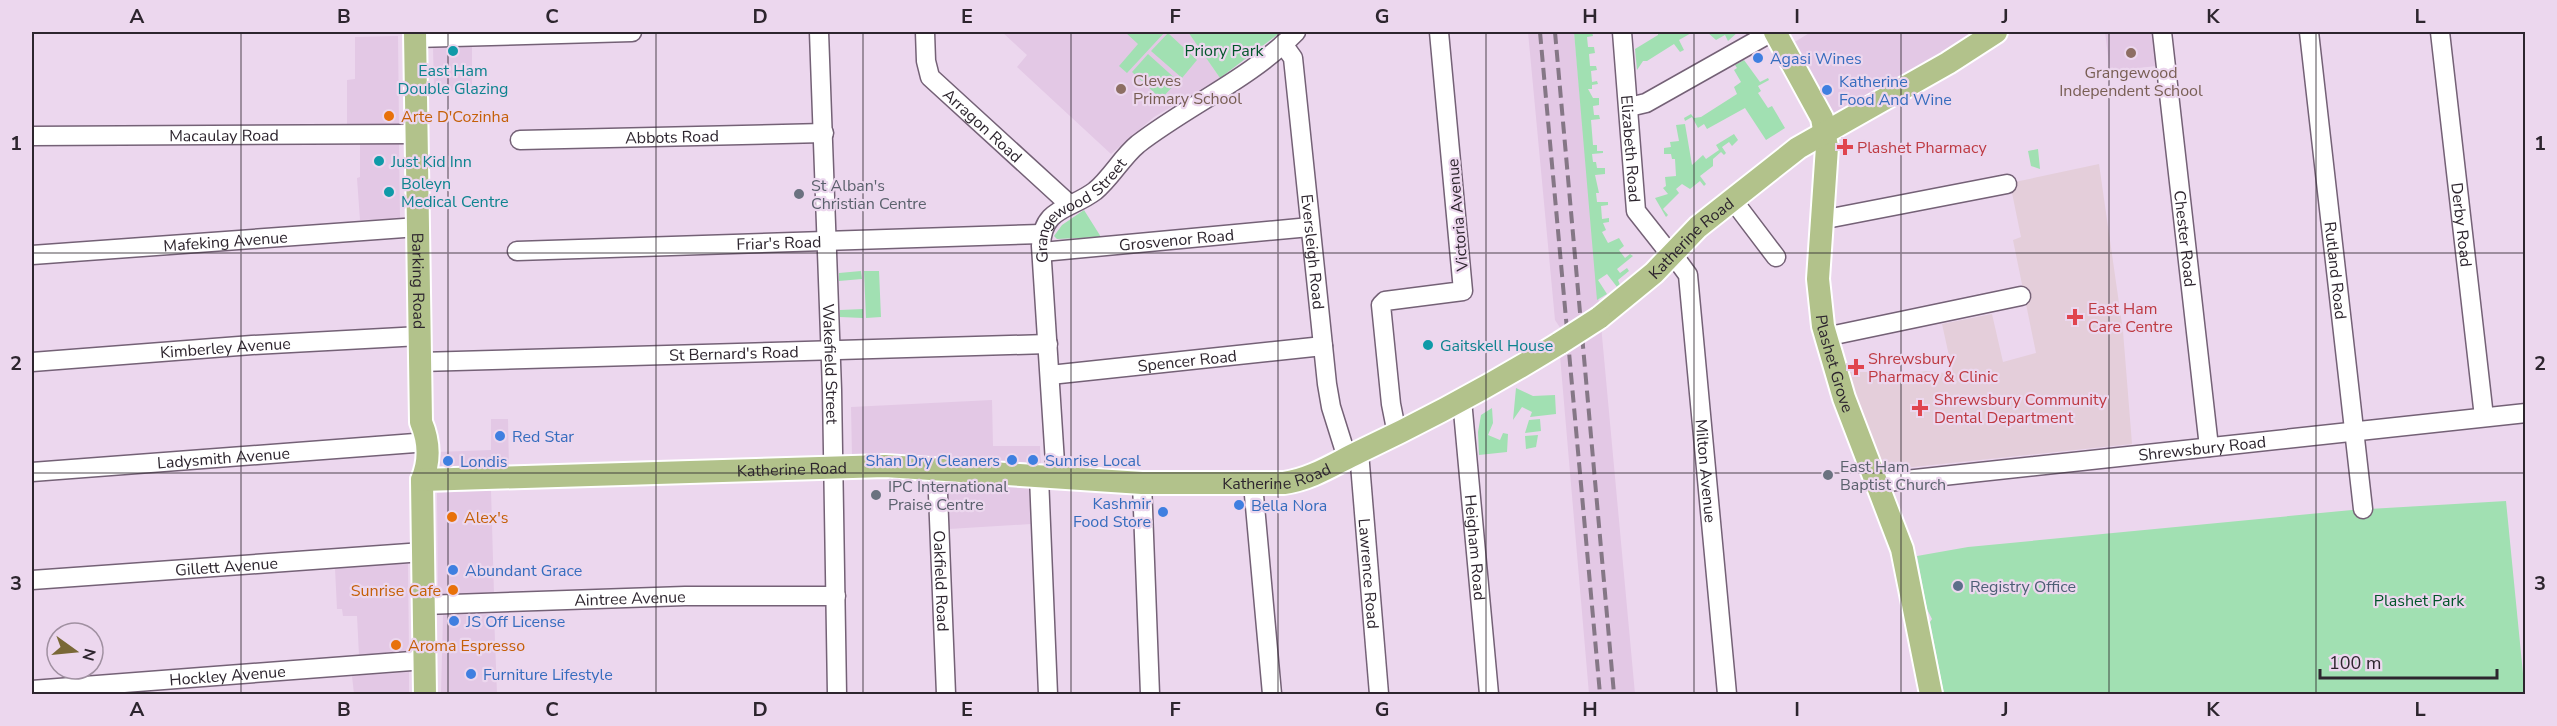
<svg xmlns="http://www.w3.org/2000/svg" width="2557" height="726" font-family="'Nunito Sans',sans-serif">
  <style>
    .built { fill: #e3c8e5 }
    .medical { fill: #e4ceda }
    .green { fill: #a1e0b2 }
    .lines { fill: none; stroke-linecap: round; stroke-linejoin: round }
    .minor-casing { stroke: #746176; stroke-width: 21 }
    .major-casing { stroke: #fff; stroke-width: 26 }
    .minor { stroke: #fff; stroke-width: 18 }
    .major { stroke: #b2c28b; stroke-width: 22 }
    .rail { stroke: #857786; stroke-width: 4; stroke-dasharray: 12 6; stroke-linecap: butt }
    .major-bridge-casing { stroke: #fff; stroke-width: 26; stroke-linecap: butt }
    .major-bridge { stroke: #b2c28b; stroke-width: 22 }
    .grid { fill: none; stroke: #2d252e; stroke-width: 1.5; stroke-opacity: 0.55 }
    .culture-dot { fill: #0f9aa8; stroke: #ecd7ee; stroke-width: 2 }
    .education-dot { fill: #8d6e63; stroke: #ecd7ee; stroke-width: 2 }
    .shop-dot { fill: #3f7fe0; stroke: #ecd7ee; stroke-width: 2 }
    .food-dot { fill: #e8710a; stroke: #ecd7ee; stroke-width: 2 }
    .health-dot { fill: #e0444e; stroke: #ecd7ee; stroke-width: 2 }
    .worship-dot { fill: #6b7280; stroke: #ecd7ee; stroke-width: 2 }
    .service-dot { fill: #5c6f8a; stroke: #ecd7ee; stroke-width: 2 }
    .labels { text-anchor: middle; stroke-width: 4.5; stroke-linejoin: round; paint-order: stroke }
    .park-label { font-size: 16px; fill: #005529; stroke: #ecd7ee }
    .shop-label { font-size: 16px; fill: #366cbe; stroke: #ecd7ee; text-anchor: start }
    .culture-label { font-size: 16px; fill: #0d838f; stroke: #ecd7ee; text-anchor: start }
    .education-label { font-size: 16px; fill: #785e54; stroke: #ecd7ee }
    .food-label { font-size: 16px; fill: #c56008; stroke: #ecd7ee; text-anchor: start }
    .street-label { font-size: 16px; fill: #2d252e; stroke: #ecd7ee }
    .health-label { font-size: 16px; fill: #be3a42; stroke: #ecd7ee; text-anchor: start }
    .worship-label { font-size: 16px; fill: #5b616d; stroke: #ecd7ee; text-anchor: start }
    .service-label { font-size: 16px; fill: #4e5e75; stroke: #ecd7ee; text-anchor: start }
    .neatline { fill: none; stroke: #2d252e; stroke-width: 2 }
    .grid-label { font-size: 20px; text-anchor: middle; font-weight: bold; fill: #2d252e }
  </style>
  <rect width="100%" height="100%" fill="#ecd7ee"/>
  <!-- built -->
  <path class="built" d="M1002,32H1188L1220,78L1154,117L1111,154L1017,67L1027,55Z
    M1528,32H1574L1635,694H1589L1560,356L1561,329L1555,320Z
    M1811,32H1977L1919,68L1834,114L1793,43Z
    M2105,32H2153L2157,66L2110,71Z
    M398,36L399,126L347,125V80L355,79V37Z
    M472,45V91L434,90L433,47Z
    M360,143H399L400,219L360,220L357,178L360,177Z
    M992,400L993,446H1040L1041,468L852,456L851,407Z
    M491,419H508L509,469L437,472L436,452L491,450Z
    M948,483L1029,488L1031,524L949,529Z
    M491,490L494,594L438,595L437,493Z
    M401,563L408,564L409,651L359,655L357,616H343L342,609H337L335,568Z
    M494,614L497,694H441L443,615Z
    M409,672V694H354L352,676Z"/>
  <!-- medical -->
  <path class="medical" d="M2099,164L2123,331L2132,444L1885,470L1847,372H1897L1898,375L1926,371L1953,374L1942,324L1992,314L2003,362L2036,353L2013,240L2021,237L2010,183Z"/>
  <!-- green -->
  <path class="green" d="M1125,32H1165L1127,73L1119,66L1138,44Z
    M1188,32H1281L1220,78Z
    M1574,32H1592L1593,36L1587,37L1588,47H1594L1595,53L1589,54L1590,66H1596L1597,70L1591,71L1592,82L1597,81L1598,84L1592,85V89H1588L1593,98H1599V105L1593,106L1594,115H1599L1600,119L1591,120L1593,145H1597V151H1603V153L1592,154L1593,162H1596L1597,168H1605V174L1595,175L1599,193H1596L1597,202H1608V205L1601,206L1602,219L1609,218V222L1603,223L1606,230L1602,232L1608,243L1619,238L1624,246L1619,250L1625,258L1630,254L1633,256L1617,269L1620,273L1627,268L1629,271L1618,280L1620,285L1617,287L1607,274L1598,280L1607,294L1597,300Z
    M1658,32H1693L1679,40L1684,50L1680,52L1674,44L1647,61H1643L1637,70L1635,49L1658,35Z
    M1707,32H1738L1728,41L1725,35L1716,40Z
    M1168,33L1197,60L1182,78L1151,51Z
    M1148,54L1178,81L1161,99L1132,72Z
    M1744,60L1760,82L1768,78L1769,80L1758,86L1761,91L1758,93L1768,108L1772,106L1785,128L1766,140L1745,108L1707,129L1704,124L1698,128L1692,117L1685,121L1684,118L1691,114L1694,118L1701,117L1737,94L1734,87L1741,82L1734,70L1737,68L1735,65Z
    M1685,124L1692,165L1703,155L1706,159L1719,150L1716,145L1734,134L1738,140L1732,146L1729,142L1722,147L1726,153L1724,155L1721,152L1713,159V166L1700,176L1706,184L1704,186L1700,181L1690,189L1682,184L1676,189L1679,193L1663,209L1668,215L1666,217L1655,198L1668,194L1663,188L1666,186L1665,177L1676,176L1675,159H1672L1671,154H1664V148L1671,147L1670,142L1679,141L1676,125Z
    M2038,149L2040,169L2031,166L2028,151Z
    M1084,210L1101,237L1057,239L1054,236L1062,225Z
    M861,271L862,279L839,281V273Z
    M864,271H879L881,317L866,318Z
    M863,309V318L840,317V310Z
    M1516,388L1533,396L1555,395L1556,414L1530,417L1532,412L1522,407L1513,420Z
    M1492,408L1493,423L1488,435L1500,440L1503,433L1508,434L1507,452L1479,455L1478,432L1481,415Z
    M1540,419L1541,431L1525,433L1529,420Z
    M1538,435L1536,447L1526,449L1525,436Z
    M2506,501L2525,694H1944L1930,622L1932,619L1927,609L1917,556L1968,547L2352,510Z"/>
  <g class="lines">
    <!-- minor casing -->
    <g class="minor-casing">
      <g id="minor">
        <path id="s1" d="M819,32L832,390L837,694"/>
        <path id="s2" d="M925,32L926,61L930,77L1069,204"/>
        <path id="s3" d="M1622,32L1636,211L1670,254"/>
        <path id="s4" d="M2162,32L2209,447"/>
        <path id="s5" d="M2309,32L2363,509"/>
        <path id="s6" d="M2440,32L2484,417"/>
        <path d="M415,38L632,32"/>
        <path id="s7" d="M1283,44L1293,58L1327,384L1331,407L1347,458"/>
        <path d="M1629,107L1646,103L1772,32"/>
        <path id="s8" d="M32,136L416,134"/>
        <path id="s9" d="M520,140L824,133"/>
        <path d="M1732,199L1776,257"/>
        <path d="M1821,220L2007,184"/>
        <path id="s10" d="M517,251L1041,234"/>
        <path id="s11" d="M1042,252L1310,227"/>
        <path id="s12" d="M1672,253L1688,275L1727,694"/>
        <path id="s13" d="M32,255L418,227"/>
        <path d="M1825,337L2021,296"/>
        <path id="s14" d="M32,362L252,345L420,336"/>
        <path id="s15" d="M420,362L1048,344"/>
        <path id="s16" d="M1050,375L1323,346"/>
        <path id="s17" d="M1462,400L1489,694"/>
        <path d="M1397,434L1391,404L1381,305L1385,301L1463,291L1439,32"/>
        <path id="s18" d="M1359,452L1379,694"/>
        <path id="s19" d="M937,469L946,694"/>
        <path id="s20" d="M32,472L415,443"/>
        <path d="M1039,477L1048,694"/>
        <path id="s21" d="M1056,478L1041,246C1042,207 1070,210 1095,191C1111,178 1122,157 1138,144C1190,104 1250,79 1296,32"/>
        <path d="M1142,483L1150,694"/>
        <path id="s22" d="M1878,483L2526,413"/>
        <path d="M1253,484L1272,694"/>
        <path id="s23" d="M32,580L423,552"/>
        <path id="s24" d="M424,605L685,596H836"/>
        <path id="s25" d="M32,690L425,660"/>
      </g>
    </g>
    <!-- major casing -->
    <g class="major-casing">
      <g id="major">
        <path id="s26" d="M415,32L421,422C429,441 430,461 422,480L425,694"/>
        <path id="s27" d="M1775,32L1822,118L1827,147L1818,279L1823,326L1844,398L1902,549L1931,694"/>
        <path id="s28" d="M1599,318L1654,273L1698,227L1798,148L1948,63L1996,32"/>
        <path id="s29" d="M422,480L885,466L1142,483H1284C1312,479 1334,464 1359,452C1429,419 1495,383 1560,343"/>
      </g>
    </g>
    <!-- minor -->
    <use href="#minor" class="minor"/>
    <!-- major -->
    <use href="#major" class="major"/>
    <!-- rail -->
    <path class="rail" d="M1540,32L1600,694
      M1555,32L1614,694"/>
    <!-- major-bridge casing -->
    <g class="major-bridge-casing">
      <path id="major-bridge" d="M1560,343L1599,318"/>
    </g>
    <!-- major-bridge -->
    <use href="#major-bridge" class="major-bridge"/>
  </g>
  <!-- grid -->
  <path class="grid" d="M241,32V694M448,32V694M656,32V694M863,32V694M1071,32V694M1278,32V694M1486,32V694M1694,32V694M1901,32V694M2109,32V694M2316,32V694M32,253H2526M32,473H2526"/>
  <!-- markers -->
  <g class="culture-dot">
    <circle cx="453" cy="51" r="6"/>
    <circle cx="379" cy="161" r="6"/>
    <circle cx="389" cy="192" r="6"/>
    <circle cx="1428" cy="345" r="6"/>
  </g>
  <g class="education-dot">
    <circle cx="2131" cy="53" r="6"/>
    <circle cx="1121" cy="89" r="6"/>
  </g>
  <g class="shop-dot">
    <circle cx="1758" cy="58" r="6"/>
    <circle cx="1827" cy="90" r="6"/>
    <circle cx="500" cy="436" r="6"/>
    <circle cx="1012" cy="460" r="6"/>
    <circle cx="1033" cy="460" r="6"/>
    <circle cx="448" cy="461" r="6"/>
    <circle cx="1239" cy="505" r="6"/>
    <circle cx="1163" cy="512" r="6"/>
    <circle cx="453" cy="570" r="6"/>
    <circle cx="454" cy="621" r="6"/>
    <circle cx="471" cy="674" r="6"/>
  </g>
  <g class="food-dot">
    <circle cx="389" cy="116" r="6"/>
    <circle cx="452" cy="517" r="6"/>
    <circle cx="453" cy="590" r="6"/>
    <circle cx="396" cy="645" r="6"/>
  </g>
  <g class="health-dot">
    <path d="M1842 138h6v6h6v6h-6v6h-6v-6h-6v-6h6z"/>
    <path d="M2072 308h6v6h6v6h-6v6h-6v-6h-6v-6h6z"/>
    <path d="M1853 358h6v6h6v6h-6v6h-6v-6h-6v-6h6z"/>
    <path d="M1917 399h6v6h6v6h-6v6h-6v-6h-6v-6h6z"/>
  </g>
  <g class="worship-dot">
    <circle cx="799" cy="194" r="6"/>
    <circle cx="1828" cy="475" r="6"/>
    <circle cx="876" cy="495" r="6"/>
  </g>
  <circle class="service-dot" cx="1958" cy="586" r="6"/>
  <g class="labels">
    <!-- park labels -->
    <g class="park-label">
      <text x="1224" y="56">Priory Park</text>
      <text x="2419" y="606">Plashet Park</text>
    </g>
    <!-- shop labels -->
    <g class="shop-label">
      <text x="1770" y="64">Agasi Wines</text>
      <text x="1839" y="87">Katherine<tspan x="1839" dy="18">Food And Wine</tspan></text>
      <text x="512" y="442">Red Star</text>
      <text x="1000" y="466" text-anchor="end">Shan Dry Cleaners</text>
      <text x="1045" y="466">Sunrise Local</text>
      <text x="460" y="467">Londis</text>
      <text x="1151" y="509" text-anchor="end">Kashmir<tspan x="1151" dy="18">Food Store</tspan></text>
      <text x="1251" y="511">Bella Nora</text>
      <text x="465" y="576">Abundant Grace</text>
      <text x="466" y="627">JS Off License</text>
      <text x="483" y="680">Furniture Lifestyle</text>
    </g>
    <!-- culture labels -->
    <g class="culture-label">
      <text x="453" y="76" text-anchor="middle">East Ham<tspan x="453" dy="18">Double Glazing</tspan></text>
      <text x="391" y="167">Just Kid Inn</text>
      <text x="401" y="189">Boleyn<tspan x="401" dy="18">Medical Centre</tspan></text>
      <text x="1440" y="351">Gaitskell House</text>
    </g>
    <!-- education labels -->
    <g class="education-label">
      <text x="2131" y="78">Grangewood<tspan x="2131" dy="18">Independent School</tspan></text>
      <text x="1133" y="86" text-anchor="start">Cleves<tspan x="1133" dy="18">Primary School</tspan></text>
    </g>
    <!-- food labels -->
    <g class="food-label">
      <text x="401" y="122">Arte D'Cozinha</text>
      <text x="464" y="523">Alex's</text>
      <text x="441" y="596" text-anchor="end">Sunrise Cafe</text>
      <text x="408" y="651">Aroma Espresso</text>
    </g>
    <!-- street labels -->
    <g class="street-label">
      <text dy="6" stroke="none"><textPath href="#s2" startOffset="117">Arragon Road</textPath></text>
      <text dy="6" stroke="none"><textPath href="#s8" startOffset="192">Macaulay Road</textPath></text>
      <text dy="6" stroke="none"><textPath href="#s9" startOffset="152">Abbots Road</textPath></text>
      <text dy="6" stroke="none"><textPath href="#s3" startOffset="117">Elizabeth Road</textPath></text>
      <text dy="6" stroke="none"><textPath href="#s21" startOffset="286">Grangewood Street</textPath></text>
      <text transform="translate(1457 215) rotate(-95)" y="6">Victoria Avenue</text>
      <text dy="6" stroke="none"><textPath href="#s6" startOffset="194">Derby Road</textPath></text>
      <text dy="6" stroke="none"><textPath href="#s28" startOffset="122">Katherine Road</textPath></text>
      <text dy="6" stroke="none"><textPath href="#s4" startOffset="208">Chester Road</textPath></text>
      <text dy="6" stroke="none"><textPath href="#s11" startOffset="135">Grosvenor Road</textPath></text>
      <text dy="6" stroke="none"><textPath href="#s13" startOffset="194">Mafeking Avenue</textPath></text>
      <text dy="6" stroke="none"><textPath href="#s10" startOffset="262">Friar's Road</textPath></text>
      <text dy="6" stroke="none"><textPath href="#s7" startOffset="212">Eversleigh Road</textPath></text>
      <text dy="6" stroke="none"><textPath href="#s5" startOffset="240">Rutland Road</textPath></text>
      <text dy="6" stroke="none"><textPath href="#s26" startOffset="249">Barking Road</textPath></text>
      <text dy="6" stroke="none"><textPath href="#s14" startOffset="194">Kimberley Avenue</textPath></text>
      <text dy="6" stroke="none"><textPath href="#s15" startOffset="314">St Bernard's Road</textPath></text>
      <text dy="6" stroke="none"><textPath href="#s16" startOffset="138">Spencer Road</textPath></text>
      <text dy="6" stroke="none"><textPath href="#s1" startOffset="332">Wakefield Street</textPath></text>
      <text dy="6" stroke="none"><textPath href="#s27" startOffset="346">Plashet Grove</textPath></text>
      <text dy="6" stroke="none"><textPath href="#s22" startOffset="326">Shrewsbury Road</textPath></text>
      <text dy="6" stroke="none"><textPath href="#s20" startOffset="192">Ladysmith Avenue</textPath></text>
      <text dy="6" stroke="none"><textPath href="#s29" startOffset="370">Katherine Road</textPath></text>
      <text dy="6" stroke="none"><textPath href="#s12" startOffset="224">Milton Avenue</textPath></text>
      <text dy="6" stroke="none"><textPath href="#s29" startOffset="856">Katherine Road</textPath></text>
      <text dy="6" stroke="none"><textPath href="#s17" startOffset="148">Heigham Road</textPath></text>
      <text dy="6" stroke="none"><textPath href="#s23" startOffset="195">Gillett Avenue</textPath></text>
      <text dy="6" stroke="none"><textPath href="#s18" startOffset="122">Lawrence Road</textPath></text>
      <text dy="6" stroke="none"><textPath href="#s19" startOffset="112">Oakfield Road</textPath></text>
      <text dy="6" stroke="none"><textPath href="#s24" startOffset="206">Aintree Avenue</textPath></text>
      <text dy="6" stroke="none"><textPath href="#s25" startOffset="196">Hockley Avenue</textPath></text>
    </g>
    <!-- health labels -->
    <g class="health-label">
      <text x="1857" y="153">Plashet Pharmacy</text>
      <text x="2088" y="314">East Ham<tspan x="2088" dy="18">Care Centre</tspan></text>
      <text x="1868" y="364">Shrewsbury<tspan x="1868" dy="18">Pharmacy &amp; Clinic</tspan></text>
      <text x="1934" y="405">Shrewsbury Community<tspan x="1934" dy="18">Dental Department</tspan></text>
    </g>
    <!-- worship labels -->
    <g class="worship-label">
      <text x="811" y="191">St Alban's<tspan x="811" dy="18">Christian Centre</tspan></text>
      <text x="1840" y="472">East Ham<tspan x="1840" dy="18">Baptist Church</tspan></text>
      <text x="888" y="492">IPC International<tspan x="888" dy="18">Praise Centre</tspan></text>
    </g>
    <!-- service labels -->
    <g class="service-label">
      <text x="1970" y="592">Registry Office</text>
    </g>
  </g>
  <!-- border -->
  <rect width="2557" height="726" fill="none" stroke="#ecd7ee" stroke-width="66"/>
  <!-- north arrow -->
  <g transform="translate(75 651) rotate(105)"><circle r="28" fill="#ecd7ee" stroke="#a090a1" stroke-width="1.5"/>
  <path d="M0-4.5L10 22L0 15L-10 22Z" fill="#796836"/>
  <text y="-9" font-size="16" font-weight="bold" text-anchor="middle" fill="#2d252e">N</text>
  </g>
  <!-- scale -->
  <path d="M2320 669v9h177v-9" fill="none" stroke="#2d252e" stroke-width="3"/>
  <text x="2329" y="669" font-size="18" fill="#2d252e" stroke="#ecd7ee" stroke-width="4.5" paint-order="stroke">100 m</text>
  <rect x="33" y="33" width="2491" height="660" class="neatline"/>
  <g class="grid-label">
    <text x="137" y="23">A</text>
    <text x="344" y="23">B</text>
    <text x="552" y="23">C</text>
    <text x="760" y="23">D</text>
    <text x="967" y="23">E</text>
    <text x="1175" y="23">F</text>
    <text x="1382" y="23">G</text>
    <text x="1590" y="23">H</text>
    <text x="1797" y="23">I</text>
    <text x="2005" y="23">J</text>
    <text x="2213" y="23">K</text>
    <text x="2420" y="23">L</text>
    <text x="16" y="150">1</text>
    <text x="2540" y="150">1</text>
    <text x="16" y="370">2</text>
    <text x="2540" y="370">2</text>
    <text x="16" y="590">3</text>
    <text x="2540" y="590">3</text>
    <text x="137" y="716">A</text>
    <text x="344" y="716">B</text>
    <text x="552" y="716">C</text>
    <text x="760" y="716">D</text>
    <text x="967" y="716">E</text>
    <text x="1175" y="716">F</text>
    <text x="1382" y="716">G</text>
    <text x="1590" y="716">H</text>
    <text x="1797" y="716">I</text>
    <text x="2005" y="716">J</text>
    <text x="2213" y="716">K</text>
    <text x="2420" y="716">L</text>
  </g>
</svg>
